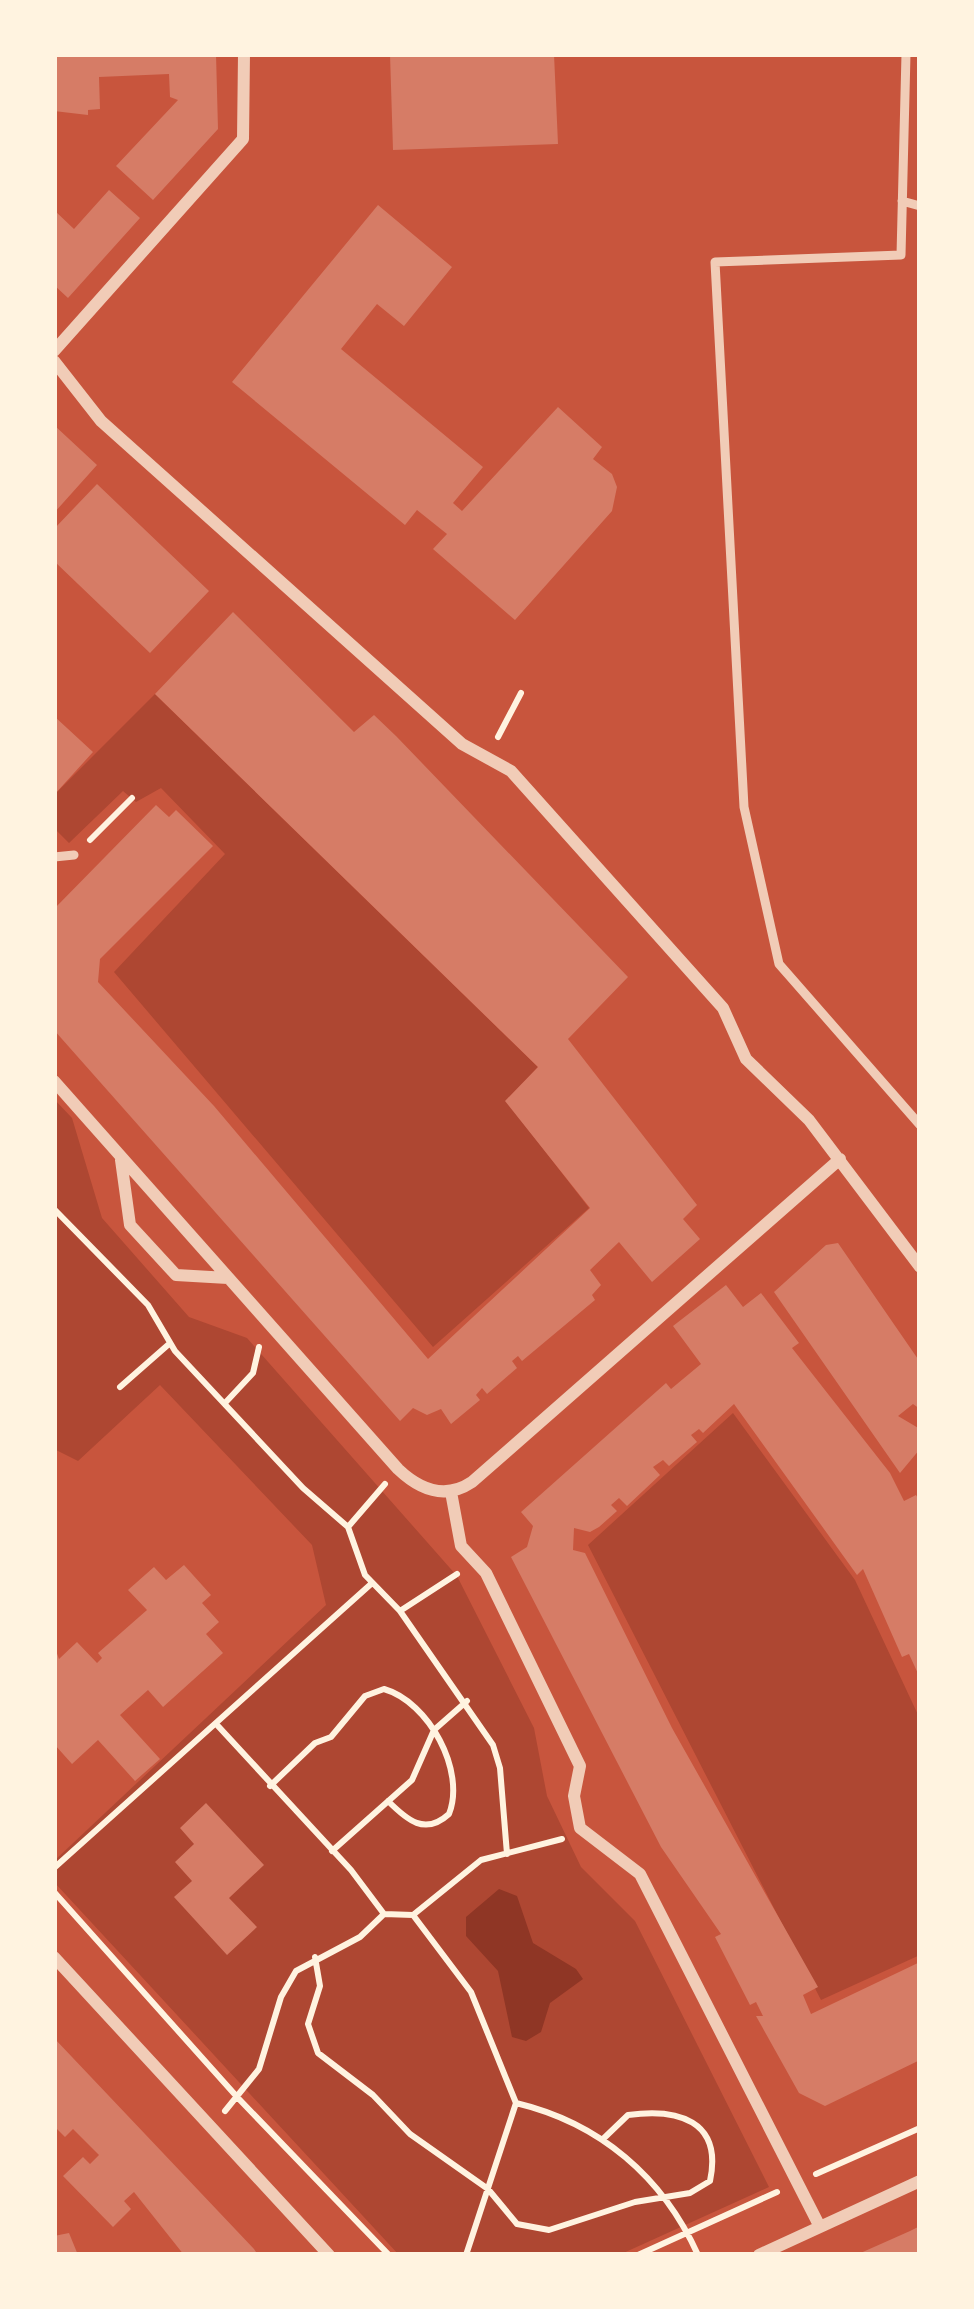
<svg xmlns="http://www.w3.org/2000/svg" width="974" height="2309" font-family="'Archivo Narrow',sans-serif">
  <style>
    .green { fill: #ae4732 }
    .water { fill: #8f3625 }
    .building { fill: #d67c66 }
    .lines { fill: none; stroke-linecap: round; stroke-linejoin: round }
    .path { stroke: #fff3e0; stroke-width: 6 }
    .service { stroke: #f1ccb7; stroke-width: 9 }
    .minor { stroke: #f1ccb7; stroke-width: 12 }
  </style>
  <rect width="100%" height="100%" fill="#c8553d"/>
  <!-- green -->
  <path class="green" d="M155,694L538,1067L506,1101L589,1208L433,1347L114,972L225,854L161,788L136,802L123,791L69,843L54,828V795Z
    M54,1099L72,1118L102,1218L189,1317L247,1338L457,1576L534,1728L547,1796L581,1867L635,1921L769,2187L619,2255H399L54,1882V1861L326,1605L312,1545L160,1385L78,1461L54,1449Z
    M733,1413L855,1580L920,1719V1955L821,2000L588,1545Z"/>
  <!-- water -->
  <path class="water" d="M499,1889L517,1896L533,1943L576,1969L583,1979L550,2003L541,2032L526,2041L512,2037L498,1971L466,1936V1917Z"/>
  <!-- building -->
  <path class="building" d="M54,54H216L218,129L153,200L116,166L178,100L170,97L169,74L99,77L100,109L88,110V115L54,111Z
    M390,54H554L558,144L393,150Z
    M109,190L140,218L68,298L54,285V210L74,229Z
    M378,205L452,267L404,326L377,304L341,349L483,467L453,503L462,511L558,407L602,447L593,459L612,474L617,487L612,511L515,620L433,549L447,534L417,510L405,525L232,382Z
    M54,425L97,465L54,513Z
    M97,484L209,591L150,653L54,561V529Z
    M233,612L354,732L374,715L396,736L628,977L568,1039L697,1205L683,1219L700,1239L652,1282L619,1242L590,1270L601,1285L592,1295L595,1300L522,1361L518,1356L512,1361L517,1368L487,1394L482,1388L476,1395L480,1400L451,1424L441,1409L427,1415L413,1408L400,1421L54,1030V909L156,805L169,817L176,810L213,846L100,959L98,982L214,1106L428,1359L590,1208L505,1101L538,1067L155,694Z
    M54,716L93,752L54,795Z
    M838,1243L920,1362V1409L913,1404L898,1416L920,1429V1449L900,1473L774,1292L826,1245Z
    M726,1285L743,1307L761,1293L799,1343L792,1348L890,1473L904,1501L916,1495L920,1502V1678L909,1654L902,1657L863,1569L857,1575L734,1404L703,1433L699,1429L691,1435L697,1442L669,1466L663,1460L653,1467L660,1475L627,1506L619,1498L611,1505L617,1511L599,1527L590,1532L574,1528L573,1550L585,1553L672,1728L818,1987L803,1995L811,2014L920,1962V2060L825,2106L799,2093L756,2016H763L756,2002L750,2005L715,1937L721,1934L661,1847L511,1557L527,1547L533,1526L521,1512L666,1383L671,1389L701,1364L673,1326Z
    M184,1565L211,1595L202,1603L219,1622L206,1634L223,1653L163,1707L148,1690L120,1715L160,1759L135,1781L98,1740L72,1764L55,1745L54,1645L59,1659L77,1642L97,1663L102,1658L98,1653L147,1610L128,1590L154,1567L166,1580Z
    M206,1803L264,1865L229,1898L257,1927L227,1955L174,1897L192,1881L175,1862L194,1844L180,1828Z
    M54,2038L254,2249L258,2255H184L134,2192L124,2201L131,2209L113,2227L63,2176L83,2157L90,2164L99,2155L73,2129L65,2137L54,2126Z
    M920,2226V2255H856L910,2231Z
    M69,2233L78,2255H54V2236Z"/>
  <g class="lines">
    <!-- path -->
    <path class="path" d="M498,737L521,693
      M90,840L132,798
      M54,1209L148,1305L175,1351L303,1488L348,1527L365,1575L400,1611L493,1745L500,1768L507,1854
      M120,1387L169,1344
      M225,1403L253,1373L259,1347
      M348,1527L385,1484
      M400,1611L457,1574
      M218,1726L351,1870L384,1914
      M270,1786L315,1743L331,1737L365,1696L384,1689C429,1702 466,1771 449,1814C425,1836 407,1820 388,1801
      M332,1851L412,1780L434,1730L467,1701
      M54,1868L371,1584
      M54,1892L238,2098L389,2255
      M413,1915L471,1992L516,2103C600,2123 663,2177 698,2255
      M315,1957L320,1986L308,2024L318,2053L373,2095L410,2134L488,2189L517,2224L549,2230L635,2202L690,2193L710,2181C723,2120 677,2108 628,2115L602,2140
      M225,2111L259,2069L281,1997L296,1971L360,1937L384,1914L413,1915L481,1860L562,1839
      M816,2174L920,2128
      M466,2255L516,2103
      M638,2255L777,2192"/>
    <!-- service -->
    <path class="service" d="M906,54L901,255L715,262L744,807L779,964L920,1125
      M902,201L920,206
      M54,857L74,855"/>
    <!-- minor -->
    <path class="minor" d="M54,351L243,139L244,54
      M54,361L101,421L462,744L511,771L723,1008L746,1059L809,1120L920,1267
      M54,1081L398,1469C420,1490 445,1500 472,1482L840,1159
      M121,1160L130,1225L176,1275L228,1278
      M451,1492L461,1546L486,1573L580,1766L574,1796L580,1828L640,1874L819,2225
      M54,1957L329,2255
      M759,2255L920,2181"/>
  </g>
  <!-- border -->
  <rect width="974" height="2309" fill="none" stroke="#fff3e0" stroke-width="114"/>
</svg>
